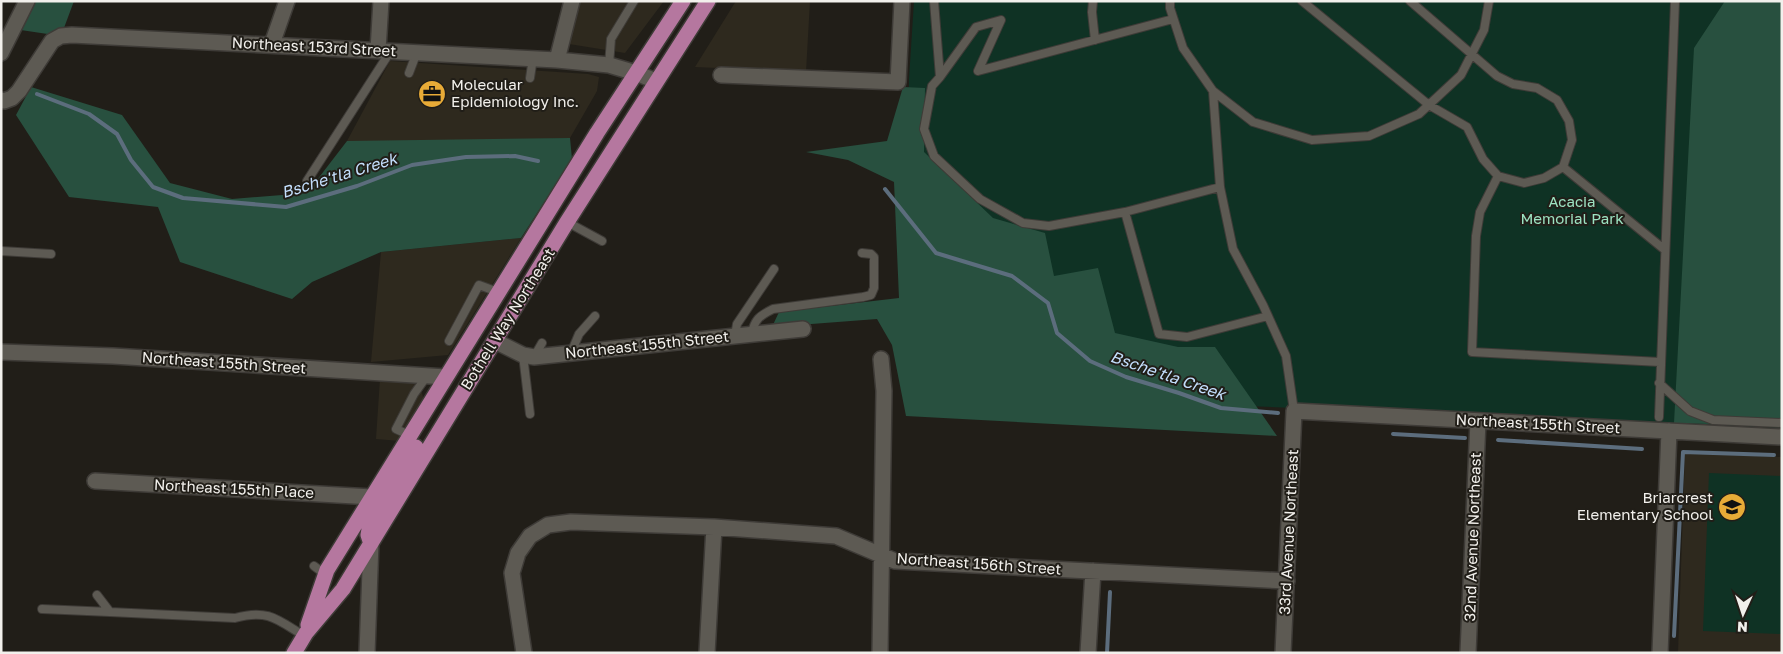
<svg xmlns="http://www.w3.org/2000/svg" width="1783" height="654" font-family="'Golos Text',sans-serif">
  <style>
    .built { fill: #2e291e }
    .green { fill: #0f3224 }
    .forest { fill: #28503f }
    .lines { fill: none; stroke-linecap: round; stroke-linejoin: round }
    .stream { stroke: #5c6d7d; stroke-width: 4 }
    .lane-casing { stroke: #3e3b37; stroke-width: 10 }
    .street-casing { stroke: #3e3b37; stroke-width: 18 }
    .primary-casing { stroke: #3e3b37; stroke-width: 18 }
    .lane { stroke: #5d5a53; stroke-width: 8 }
    .street { stroke: #5d5a53; stroke-width: 15 }
    .primary { stroke: #b5779f; stroke-width: 15 }
    .labels { text-anchor: middle; stroke-width: 4; stroke-linejoin: round; paint-order: stroke }
    .street-label { font-size: 15px; fill: #f2f0ec; stroke: #211e18 }
    .poi-label { font-size: 15px; fill: #f2f0ec; stroke: #211e18; text-anchor: start }
    .park-label { font-size: 15px; fill: #9ce2c1; stroke: #211e18 }
    .water-label { font-size: 16px; font-style: italic; fill: #c3defc; stroke: #211e18 }
  </style>
  <rect width="100%" height="100%" fill="#211e18"/>
  <!-- built -->
  <path class="built" d="M579,1H664L625,53L569,44Z
    M736,1H810L806,72L695,67Z
    M390,61L588,74L599,77L597,91L570,138L416,145L347,141Z
    M521,238L448,355L371,362L381,252Z
    M380,379L403,380L415,383L421,390L424,400L400,441L376,439Z
    M1685,453L1782,457V653H1678Z"/>
  <!-- green -->
  <path class="green" d="M914,1H1782V428L904,392L909,79Z
    M1709,473L1782,476V634L1703,631Z"/>
  <!-- forest -->
  <path class="forest" d="M27,1H74L61,36L14,29Z
    M1725,1H1782V426L1674,423L1694,48Z
    M31,87L122,115L170,183L232,199L307,193L347,141L570,138L572,159L521,238L381,252L312,282L292,299L180,262L158,207L69,197L16,115Z
    M903,87L925,88L924,152L993,218L1045,233L1054,276L1098,268L1115,333L1178,347H1215L1277,436L906,416L892,345L877,319L772,327L779,312L899,298L894,182L848,160L806,152L887,141Z"/>
  <g class="lines">
    <!-- stream -->
    <path class="stream" d="M37,94L89,114L117,134L131,160L153,187L183,198L286,207L357,186L412,165L466,157L515,156L538,161
      M885,189L936,253L1012,276L1048,303L1057,333L1090,361L1126,377L1179,393L1221,408L1278,413
      M1393,434L1465,438
      M1498,440L1642,449
      M1674,636L1683,452L1774,455
      M1107,653L1110,592"/>
    <!-- lane casing -->
    <g class="lane-casing">
      <path id="lane" d="M934,1L940,77L976,27L1001,20L978,71L1173,19
        M1093,1L1092,12L1095,40
        M1170,1V8L1183,48L1213,91L1253,122L1312,140L1369,136L1419,114L1461,75L1484,30L1489,1
        M1302,1L1429,105L1467,127L1483,159L1498,176L1524,183L1544,178L1563,167L1572,140L1569,121L1557,100L1537,88L1513,84L1497,76L1410,1
        M609,65L611,39L634,1
        M409,73L417,52
        M940,77L932,86L924,129L934,156L980,199L1023,223L1049,226L1125,212L1220,187
        M530,78L533,58
        M1213,91L1220,187L1233,249L1263,305L1286,356L1294,411
        M1563,167L1665,250
        M1498,176L1480,212L1476,236L1472,352L1660,362
        M307,181L390,52
        M1125,212L1159,334L1187,337L1268,316
        M567,222L602,241
        M1,251L51,254
        M751,335C755,319 759,316 773,309L863,297L871,295L874,288V257L871,254L862,253
        M735,336L737,324L774,269
        M449,341L479,285L498,292
        M571,353L579,334L595,316
        M523,355L530,414
        M534,357L542,343
        M1659,383L1690,411L1713,420L1782,423
        M1659,417L1675,1
        M409,435L396,429L414,394L427,376
        M314,566L326,575
        M97,595L110,612L235,618C268,609 277,619 304,636
        M42,609L110,612"/>
    </g>
    <!-- street casing -->
    <g class="street-casing">
      <path id="street" d="M272,44L287,1
        M378,50L381,1
        M1,53L27,1
        M557,60L572,1
        M721,75L898,82L902,1
        M1,100L4,101L12,98L19,91L52,41L61,36L72,35L557,60L609,65L636,73L656,81
        M495,341L523,355L534,357L803,329
        M1,352L113,356L446,377
        M95,481L372,497
        M367,653L371,542
        M524,653L512,573L518,553L530,536L548,525L571,522L714,527L836,536L895,561L1287,581
        M707,653L714,527
        M880,653L884,391L881,359
        M1088,653L1093,571
        M1283,653L1294,411L1782,437
        M1468,653L1478,421
        M1660,653L1669,431"/>
    </g>
    <!-- primary casing -->
    <g class="primary-casing">
      <path id="primary" d="M370,541L368,535L371,519L416,447
        M308,625L327,570L597,133L683,1
        M294,653L306,633L343,589L567,222L708,1"/>
    </g>
    <!-- lane -->
    <use href="#lane" class="lane"/>
    <!-- street -->
    <use href="#street" class="street"/>
    <!-- primary -->
    <use href="#primary" class="primary"/>
  </g>
  <!-- icons -->
  <defs>
    <g id="office-disc" transform="scale(1.4375)"><circle r="9.5" fill="#e8ab37" stroke="#211e18"/><path d="M-6-3h4V-5.5h4V-3h4V5H-6ZM-1-4.5V-3h2v-1.5ZM-6 0V1H6V0Z" fill="#111"/></g>
    <g id="school-disc" transform="scale(1.4375)"><circle r="9.5" fill="#e8ab37" stroke="#211e18"/><path d="M0-5L7-2L0 1L-7-2ZM-4 1L0 2.5L4 1V4Q0 6-4 4Z" fill="#111"/></g>
  </defs>
  <g fill-rule="evenodd">
    <use href="#office-disc" x="432" y="94"/>
    <use href="#school-disc" x="1732" y="507"/>
  </g>
  <g class="labels">
    <!-- street labels -->
    <g class="street-label">
      <text transform="translate(314 47) rotate(3)" y="5">Northeast 153rd Street</text>
      <text transform="translate(508 319) rotate(-58)" y="5">Bothell Way Northeast</text>
      <text transform="translate(647 345) rotate(-6)" y="5">Northeast 155th Street</text>
      <text transform="translate(224 363) rotate(4)" y="5">Northeast 155th Street</text>
      <text transform="translate(1538 424) rotate(3)" y="5">Northeast 155th Street</text>
      <text transform="translate(234 489) rotate(3)" y="5">Northeast 155th Place</text>
      <text transform="translate(1289 532) rotate(-87)" y="5">33rd Avenue Northeast</text>
      <text transform="translate(1473 537) rotate(-88)" y="5">32nd Avenue Northeast</text>
      <text transform="translate(979 564) rotate(4)" y="5">Northeast 156th Street</text>
    </g>
    <!-- poi labels -->
    <g class="poi-label">
      <text x="451" y="90">Molecular<tspan x="451" dy="17">Epidemiology Inc.</tspan></text>
      <text x="1713" y="503" text-anchor="end">Briarcrest<tspan x="1713" dy="17">Elementary School</tspan></text>
    </g>
    <!-- park labels -->
    <g class="park-label">
      <text x="1572" y="207">Acacia<tspan x="1572" dy="17">Memorial Park</tspan></text>
    </g>
    <!-- water labels -->
    <g class="water-label">
      <text transform="translate(339 175) rotate(-17)" y="6">Bsche'tla Creek</text>
      <text transform="translate(1168 375) rotate(19)" y="6">Bsche'tla Creek</text>
    </g>
  </g>
  <!-- border -->
  <rect width="1783" height="654" fill="none" stroke="#f2f0ec" stroke-width="5"/>
  <!-- north arrow -->
  <g transform="translate(1743 614) rotate(183)" stroke="#211e18" stroke-width="4" paint-order="stroke">
  <path d="M0-4L9 19L0 12L-9 19Z" fill="#f2f0ec"/>
  <text y="-8" font-size="14" font-weight="bold" text-anchor="middle" fill="#f2f0ec">N</text>
  </g>
</svg>
